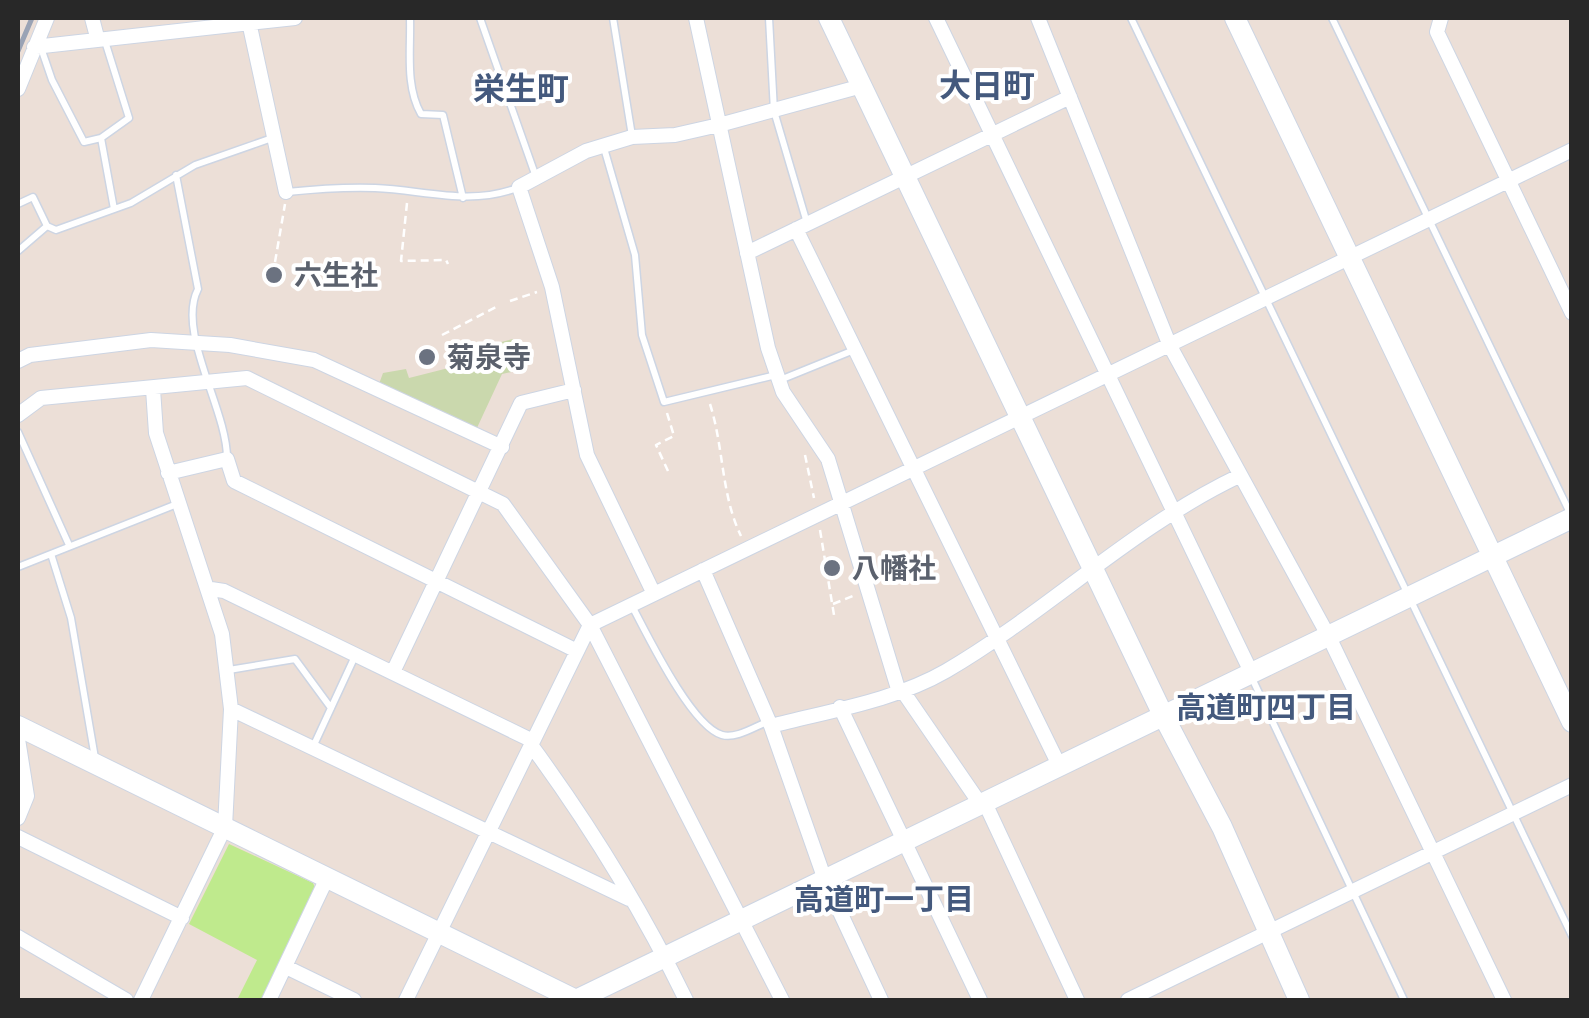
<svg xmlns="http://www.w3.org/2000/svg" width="1589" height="1018" font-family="'Source Sans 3','Noto Sans JP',sans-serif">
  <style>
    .green { fill: #bfea8d }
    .cemetery { fill: #cad8ad }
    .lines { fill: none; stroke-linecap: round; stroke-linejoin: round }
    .lane-casing { stroke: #cdd5e3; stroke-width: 9 }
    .street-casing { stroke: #cdd5e3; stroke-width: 16 }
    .secondary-casing { stroke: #cdd5e3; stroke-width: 22 }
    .path { stroke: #fff; stroke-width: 2.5; stroke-dasharray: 8 5; stroke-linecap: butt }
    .lane { stroke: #fff; stroke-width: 6 }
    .street { stroke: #fff; stroke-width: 14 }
    .secondary { stroke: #fff; stroke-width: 20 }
    .rail { stroke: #9aa3b5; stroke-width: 5 }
    .worship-dot { fill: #6b7280; stroke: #fff; stroke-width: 4 }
    .labels { text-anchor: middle; stroke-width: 8; stroke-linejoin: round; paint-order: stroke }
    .worship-label { font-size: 28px; font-weight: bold; fill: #5b616d; stroke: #fff; text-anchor: start }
    .neighbourhood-label { font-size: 30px; font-weight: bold; fill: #44597d; stroke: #fff }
    .quarter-label { font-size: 32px; font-weight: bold; fill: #44597d; stroke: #fff }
  </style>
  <rect width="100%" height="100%" fill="#ecdfd7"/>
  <!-- green -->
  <path class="green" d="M229,844L313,883L316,890L262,1000H237L257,960L189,924Z"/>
  <!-- cemetery -->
  <path class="cemetery" d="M513,339L521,370L502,374L476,430L379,384L383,373L406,369L409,378L484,359L486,346Z"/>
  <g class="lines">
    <!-- lane casing -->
    <g class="lane-casing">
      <path id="lane" d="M410,18C411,49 405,86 421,114L443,115L463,198
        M480,18L536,177
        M613,18L632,136
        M769,18L774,111L807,223
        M1131,18L1572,936
        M1332,18L1572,517
        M104,38L129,118L101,138L114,209
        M40,45L52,80L84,142L101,138
        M604,148L635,255L642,335L664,402L776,375
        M176,175L198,289C176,332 227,409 227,458
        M287,192C316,189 345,187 375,188C424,190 469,206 517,188
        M18,204L33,197L47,226
        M18,251L47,226L56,230L131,203L195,165L275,137
        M780,380L854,350
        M18,432L69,545
        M51,554L71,618L95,758
        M18,567L177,504
        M632,606C647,634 691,726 722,735C736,739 754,727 767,722
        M229,670L295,659L331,708
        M1251,676L1404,1000
        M313,747L356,654"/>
    </g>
    <!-- street casing -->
    <g class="street-casing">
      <path id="street" d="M92,18L97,37
        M696,18L768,348L783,392L828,459L899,692
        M936,18L1252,674
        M1038,18L1170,346L1329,637L1504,1000
        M1441,18L1437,32L1572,313
        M249,22L286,192
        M34,47L295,18
        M18,89L47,18
        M796,229L1060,767
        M747,253L1070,97
        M18,361L30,355L151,340L230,345L314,360L502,447
        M18,415L41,398L247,378L503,504L590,625L782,1000
        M168,473L227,459L234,481L577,651
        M703,570L771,726L825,880L881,1000
        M211,589L224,591L533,741
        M654,594L587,455L552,287L519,187L586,151L632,137L675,135L719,125L862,86
        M393,672L521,403L574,390
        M902,690L981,805
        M840,707L980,1000
        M231,709L629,899
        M771,726C828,711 894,701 946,671C1047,612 1132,527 1239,476
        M18,739L27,796L18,818
        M531,745C589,824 643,912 686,1000
        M985,803L1077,1000
        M18,837L182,918
        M18,937L126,1000
        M286,967L354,1000
        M141,1000L225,827L231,709L222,634L156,433L153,389
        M269,1000L327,878
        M406,1000L590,625L1572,150
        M1128,1000L1572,785"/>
    </g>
    <!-- secondary casing -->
    <g class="secondary-casing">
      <path id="secondary" d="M829,18L1164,717L1222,827L1299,1000
        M1235,18L1572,722
        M18,726L576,1000
        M576,1000L1572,518"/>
    </g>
    <!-- path -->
    <path class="path" d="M407,203L401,261L446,260L448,264
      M275,262L285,204
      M510,301L537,292
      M442,335L498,306
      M710,404C724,448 721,495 741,536
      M667,413L674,436L656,445L668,471
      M805,455L814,498
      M820,530L834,615
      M833,604L853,596"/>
    <!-- lane -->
    <use href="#lane" class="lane"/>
    <!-- street -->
    <use href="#street" class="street"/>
    <!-- secondary -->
    <use href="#secondary" class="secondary"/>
    <!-- rail -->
    <path class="rail" d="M18,51L32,18"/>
  </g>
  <!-- markers -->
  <g class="worship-dot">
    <circle cx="274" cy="275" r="10"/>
    <circle cx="427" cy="357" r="10"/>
    <circle cx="832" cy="568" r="10"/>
  </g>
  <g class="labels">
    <!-- worship labels -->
    <g class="worship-label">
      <text x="294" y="285">六生社</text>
      <text x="447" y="367">菊泉寺</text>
      <text x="852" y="578">八幡社</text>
    </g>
    <!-- neighbourhood labels -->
    <g class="neighbourhood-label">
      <text x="1266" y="718">高道町四丁目</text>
      <text x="884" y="910">高道町一丁目</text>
    </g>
    <!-- quarter labels -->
    <g class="quarter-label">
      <text x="987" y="97">大日町</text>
      <text x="521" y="100">栄生町</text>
    </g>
  </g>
  <!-- border -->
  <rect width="1589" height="1018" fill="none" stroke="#282828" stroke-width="40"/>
</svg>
